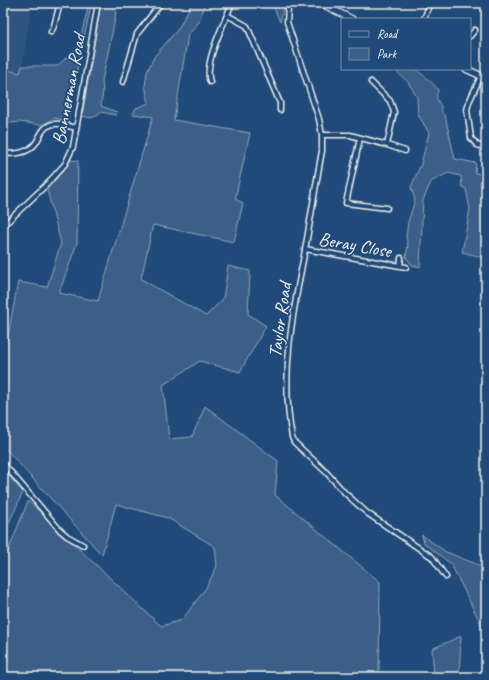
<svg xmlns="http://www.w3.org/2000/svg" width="489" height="680" font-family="Caveat,sans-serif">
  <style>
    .built { fill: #2d5581 }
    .green { fill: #3a5f88; stroke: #97a8b8 }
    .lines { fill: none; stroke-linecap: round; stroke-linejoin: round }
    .minor-casing { stroke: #f4f1e8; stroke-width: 7 }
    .tertiary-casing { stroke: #f4f1e8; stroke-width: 8 }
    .minor { stroke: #1f4a7a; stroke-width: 4 }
    .tertiary { stroke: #1f4a7a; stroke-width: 5.5 }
    .labels { text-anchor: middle; stroke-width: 3.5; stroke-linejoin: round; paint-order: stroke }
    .street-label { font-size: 19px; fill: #f4f1e8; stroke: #1f4a7a }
  </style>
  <rect width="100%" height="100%" fill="#1f4a7a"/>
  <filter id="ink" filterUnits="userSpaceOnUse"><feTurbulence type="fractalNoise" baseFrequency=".025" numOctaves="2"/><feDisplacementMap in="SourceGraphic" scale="8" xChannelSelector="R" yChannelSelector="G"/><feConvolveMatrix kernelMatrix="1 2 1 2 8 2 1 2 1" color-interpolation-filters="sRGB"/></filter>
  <g filter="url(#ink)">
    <!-- built -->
    <path class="built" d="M3,3H32L21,73L3,69Z"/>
    <!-- green -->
    <path class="green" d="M101,3H117L115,19L102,81L103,91L101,106L117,112L116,115L101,112L92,118L82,116Z
      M192,3H205L199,22L188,35L174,120L250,133L235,199L243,203L234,242L153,225L141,279L206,316L223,299L228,266L250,271L248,314L266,326L240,372L200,361L163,385L169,439L192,437L205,406L278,461L275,495L380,582L379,677H3V564L28,501L161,626L182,620L206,588L217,566L215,547L168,518L116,504L102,555L3,446V362L18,282L47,287L61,243L47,190L71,160L78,161L77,243L59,293L98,301L153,117L133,114L136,108L149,103L145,86L147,72L154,57L178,29Z
      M272,3H285L280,22Z
      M91,6L71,97L68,121L55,118L42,125L19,122L3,124V69L20,73L22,66H57L78,47L88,8Z
      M394,69H417C423,77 433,81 438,90C435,100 438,99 441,107C442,111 441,113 445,116L455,159L476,163L475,173L486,175V258L462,252L470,209L466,189L462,187L461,176L448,173L431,182L423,200L420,267L412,265L406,257L408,245L406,237L408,222L415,200L411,187L421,164L429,133L418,114L417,97L408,82Z
      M3,469L23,492L3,536Z
      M422,535L446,552L486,568V645L480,622L451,564L424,543Z
      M461,636L459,677H434L432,649Z"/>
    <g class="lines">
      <!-- minor casing -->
      <g class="minor-casing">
        <path id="minor" d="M290,3L288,8L287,22L319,119L322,135V151C316,183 311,217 305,250C293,311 280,374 292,437L294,442L326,472L345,493L367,513L432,557L446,577
          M227,15L247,26L280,103V110
          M424,19L430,3
          M51,32L54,26L60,3
          M470,36L475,30
          M481,76L469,102L467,110L471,138L477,145L486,148
          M123,82L137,34L161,3
          M210,82C203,63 225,22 232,3
          M371,82L390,101L394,112L387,145
          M322,135H350L387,145L405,151
          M360,138L346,203L387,208
          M3,153C14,155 28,153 35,144C40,138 41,129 48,126C56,121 68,126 76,128
          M3,226L45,186L65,164L73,147L98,3
          M305,249L406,267
          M400,266L401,258
          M3,463L60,530L67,536L83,545"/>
      </g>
      <!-- tertiary casing -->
      <g class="tertiary-casing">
        <path id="tertiary" d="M320,3L352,19
          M466,69L486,78"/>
      </g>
      <!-- minor -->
      <use href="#minor" class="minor"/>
      <!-- tertiary -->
      <use href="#tertiary" class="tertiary"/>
    </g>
  </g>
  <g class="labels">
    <!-- street labels -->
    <g class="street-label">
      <text transform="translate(68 89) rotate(-79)" y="7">Bannerman Road</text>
      <text transform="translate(355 244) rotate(10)" y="7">Beray Close</text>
      <text transform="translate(279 320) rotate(-82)" y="7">Taylor Road</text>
    </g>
  </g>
  <!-- margin -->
  <rect width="489" height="680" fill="none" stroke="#1f4a7a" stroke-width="16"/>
  <rect x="8" y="8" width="473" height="664" fill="none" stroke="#f4f1e8" stroke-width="1.5" filter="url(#ink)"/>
  <!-- legend -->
  <rect x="341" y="18" width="130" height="52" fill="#1f4a7a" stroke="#748da6"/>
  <rect x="349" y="31" width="20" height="6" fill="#1f4a7a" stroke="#748da6"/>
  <text x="377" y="38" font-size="12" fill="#f4f1e8">Road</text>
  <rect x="349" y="48" width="20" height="12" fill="#3a5f88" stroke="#748da6"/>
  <text x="377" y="58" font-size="12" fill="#f4f1e8">Park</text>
</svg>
